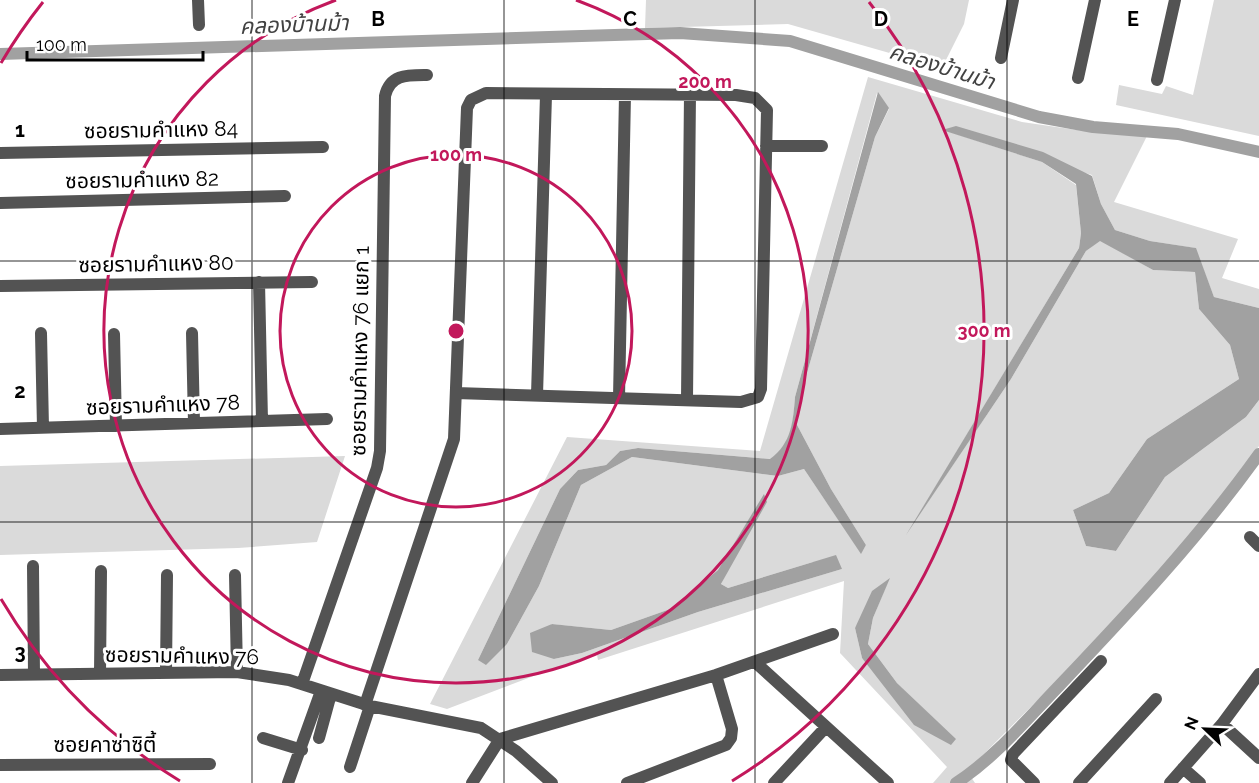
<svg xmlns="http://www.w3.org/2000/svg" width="1259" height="783" font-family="Raleway,'Noto Sans Thai',sans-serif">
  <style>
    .green { fill: #dadada; fill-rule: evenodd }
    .water { fill: #a1a1a1 }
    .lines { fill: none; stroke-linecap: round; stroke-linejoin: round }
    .canal { stroke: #a1a1a1; stroke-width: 12 }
    .minor { stroke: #535353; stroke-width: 12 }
    .grid { fill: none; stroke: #000; stroke-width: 1.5; stroke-opacity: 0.55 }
    .ring { fill: none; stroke: #c2185b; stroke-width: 3 }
    .labels { text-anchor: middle; stroke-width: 6; stroke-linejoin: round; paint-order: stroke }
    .street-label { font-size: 21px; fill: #000; stroke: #fff }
    .water-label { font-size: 22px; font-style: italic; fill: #424242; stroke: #fff }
    .grid-label { font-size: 20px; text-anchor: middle; font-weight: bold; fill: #000; stroke: #fff; stroke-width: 6; stroke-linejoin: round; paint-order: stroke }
    .centre { fill: #c2185b; stroke: #fff; stroke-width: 3 }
    .ring-label { font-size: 18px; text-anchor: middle; font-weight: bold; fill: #c2185b; stroke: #fff; stroke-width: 6; stroke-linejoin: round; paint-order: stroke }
  </style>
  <rect width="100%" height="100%" fill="#fff"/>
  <!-- green -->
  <path class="green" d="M646,0H969L964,24L942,68L788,24L645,28Z
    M1214,0H1259V136L1116,105L1119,85L1162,94L1166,86L1193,95Z
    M868,77L1022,122L1077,130L1147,136L1114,202L1238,239L1222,278L1259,289V308L1214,297L1195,248L1150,241L1115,230L1101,204L1092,175L944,130L1042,162L1076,185L1081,233L1079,248L915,521L1011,379L1086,251L1100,240L1153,270L1195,272L1199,309L1230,345L1239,379L1147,439L1109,493L1073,510L1086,546L1116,551L1165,477L1246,417L1259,400V446L1197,530L1145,592L967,771L975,783H933L947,767L840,653L844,581L598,660L597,655L552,669L447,709L430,704L567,437L760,451ZM877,93L889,109L875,137L805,380L796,423L831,489L866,545L861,553L804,469L778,476L632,457L581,485L539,586L507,644L478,660L560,489L578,470L606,465L620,451L638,448L771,459C793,442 793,422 795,397ZM764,495L721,584L728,588L813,562L842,569L698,612L582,653L554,659L551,624L611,630L673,608L718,570ZM889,579L873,618L868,644L897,683L955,739L951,744L862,658L855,628Z
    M345,456L317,542L238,548L0,555V466Z"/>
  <!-- water -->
  <path class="water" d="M878,92L889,108L875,137L805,380L796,423L831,489L866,545L861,554L804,469L778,476L632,457L581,485L539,586L507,644L486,665L478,660L560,489L578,470L606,465L620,451L638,448L770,459C792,443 793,421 795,397Z
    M956,126L1043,152L1092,176L1101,204L1115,230L1150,241L1196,248L1214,297L1259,308V400L1246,417L1165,477L1116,551L1086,546L1073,510L1109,493L1147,439L1239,379L1230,345L1199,309L1195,272L1153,270L1100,241L1086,251L1011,379L906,535L1079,248L1081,233L1076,184L1042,162L942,130Z
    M764,494L767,502L721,584L728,588L836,555L842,569L698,612L582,653L554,659L532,652L530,633L552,624L611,630L673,608L718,570Z
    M890,578L873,618L868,644L897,683L956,739L951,745L914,725L862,658L855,628L872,591Z"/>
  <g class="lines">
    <!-- canal -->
    <path class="canal" d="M0,54L680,33L790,41L1039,117L1093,127L1178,134L1259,152
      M956,783C995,758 1027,719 1059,686C1131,610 1198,539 1259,454"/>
    <!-- minor -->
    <path class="minor" d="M198,0L199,25
      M1001,58L1013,0
      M1078,78L1095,0
      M1157,80L1175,0
      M766,146H822
      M0,153L323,147
      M0,203L285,196
      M259,282L262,421
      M0,286L312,282
      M41,333L43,428
      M192,333L194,423
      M114,334L116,426
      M537,395L546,95
      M619,398L625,95
      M687,400L690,93
      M0,429L327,419
      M1250,537L1259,546
      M33,566L34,675
      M235,575L237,672
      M755,662L888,783
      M166,673L167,575
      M100,674L101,571
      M0,675L237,672L289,680L370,706L481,728L516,751L552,783
      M302,684L377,468L380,451L385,96C390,74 407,75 427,75
      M365,705L454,439L467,108L471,100L486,93L736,95L755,98L767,110L761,389L758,397L741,402L456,393
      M1222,724L1259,758
      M263,738L302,750
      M319,738L331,694
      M0,765L210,764
      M350,767L370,706
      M1183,768L1200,783
      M288,783L321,691
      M472,783L500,739L716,675L833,634
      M627,783L726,745L731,738L732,729L716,675
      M774,783L826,727
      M1034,783L1011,760L1013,754L1101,661
      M1079,783L1156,699
      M1170,783L1222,724L1259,674"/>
  </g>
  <!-- grid -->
  <path class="grid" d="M252,0V783M504,0V783M755,0V783M1007,0V783M0,261H1259M0,522H1259"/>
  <!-- distance rings -->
  <g class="ring">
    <circle cx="456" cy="331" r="176"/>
    <path d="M576 0A352 352 0 1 1 336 0"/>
    <path d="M180 781A528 528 0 0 1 1 599M1 63A528 528 0 0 1 43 2M869 2A528 528 0 0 1 732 781"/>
  </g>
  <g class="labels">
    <!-- street labels -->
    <g class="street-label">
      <text transform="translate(161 130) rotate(-1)" y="7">ซอยรามคำแหง 84</text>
      <text transform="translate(142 180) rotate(-1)" y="7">ซอยรามคำแหง 82</text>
      <text transform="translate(156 264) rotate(-1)" y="7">ซอยรามคำแหง 80</text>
      <text transform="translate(360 351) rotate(-89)" y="7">ซอยรามคำแหง 76 แยก 1</text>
      <text transform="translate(163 405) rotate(-2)" y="7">ซอยรามคำแหง 78</text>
      <text transform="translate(182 656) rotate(1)" y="7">ซอยรามคำแหง 76</text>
      <text x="105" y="752">ซอยคาซ่าซิตี้</text>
    </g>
    <!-- water labels -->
    <g class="water-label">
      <text transform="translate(294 24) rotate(-2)" y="8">คลองบ้านม้า</text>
      <text transform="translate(942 66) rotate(17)" y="8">คลองบ้านม้า</text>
    </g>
  </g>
  <g class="grid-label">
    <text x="378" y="26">B</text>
    <text x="630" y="26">C</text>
    <text x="881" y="26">D</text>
    <text x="1133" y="26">E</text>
    <text x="20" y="137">1</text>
    <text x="20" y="398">2</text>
    <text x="20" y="659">3</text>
  </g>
  <circle cx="456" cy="331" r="9" class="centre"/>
  <g class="ring-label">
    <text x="705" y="88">200 m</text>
    <text x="456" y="161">100 m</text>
    <text x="984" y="337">300 m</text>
  </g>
  <!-- north arrow -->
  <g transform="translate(1205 729) rotate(293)" stroke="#ffffff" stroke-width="4.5" paint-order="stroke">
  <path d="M0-4.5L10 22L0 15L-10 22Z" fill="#000000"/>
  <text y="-9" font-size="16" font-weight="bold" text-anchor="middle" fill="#000000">N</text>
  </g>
  <!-- scale -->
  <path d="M27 51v9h176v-9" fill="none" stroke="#000000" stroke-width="3"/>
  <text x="36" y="51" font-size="18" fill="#000000" stroke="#ffffff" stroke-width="4.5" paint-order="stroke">100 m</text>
</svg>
